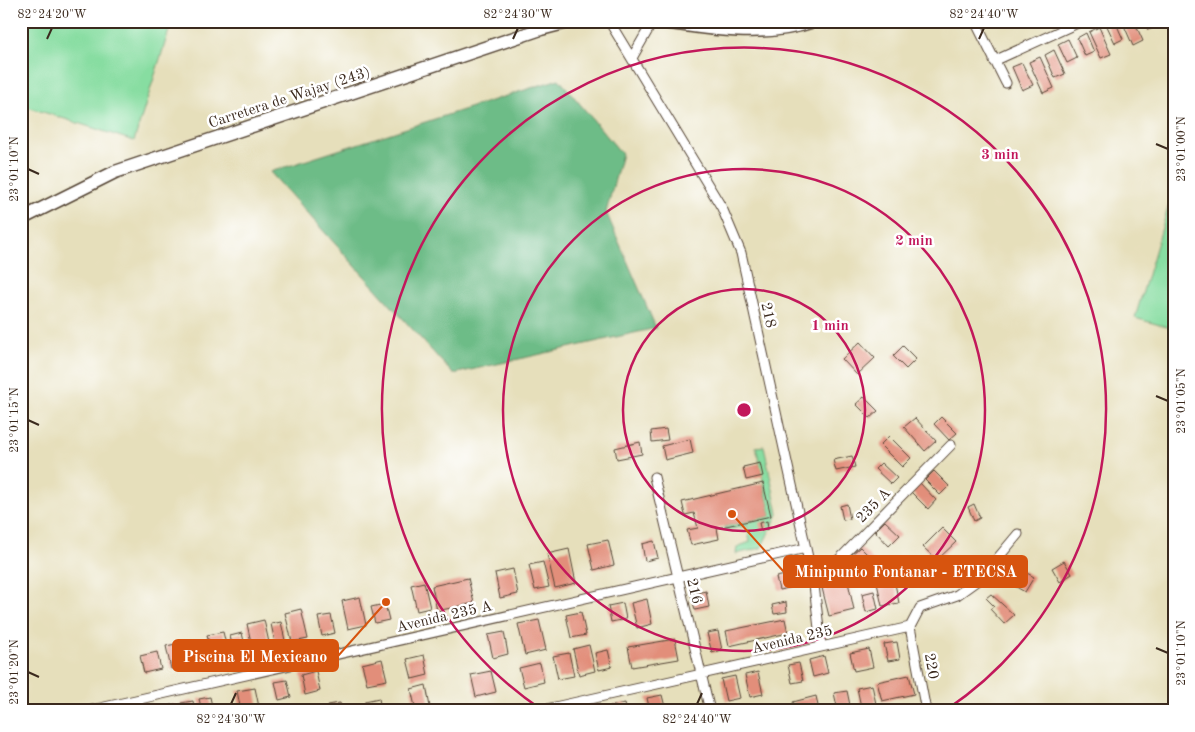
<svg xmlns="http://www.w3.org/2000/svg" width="1195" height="732" font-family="'Old Standard TT',serif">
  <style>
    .green { fill: #87dda1; stroke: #618460 }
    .forest { fill: #6dbc87; stroke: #547352 }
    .building { fill: #e28e7a }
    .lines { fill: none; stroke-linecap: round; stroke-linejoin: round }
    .minor-casing { stroke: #554536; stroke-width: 11 }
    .secondary-casing { stroke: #554536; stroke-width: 15 }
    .minor { stroke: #fff; stroke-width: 9 }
    .secondary { stroke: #fff; stroke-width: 12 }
    .ticks { fill: none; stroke: #3b2a1e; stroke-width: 2 }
    .ring { fill: none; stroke: #c2185b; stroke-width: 2.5 }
    .labels { text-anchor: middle; stroke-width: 5; stroke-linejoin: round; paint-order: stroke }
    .street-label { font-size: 15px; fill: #3b2a1e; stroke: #fff }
    .centre { fill: #c2185b; stroke: #fff; stroke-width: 2.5 }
    .ring-label { font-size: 15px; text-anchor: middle; font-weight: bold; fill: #c2185b; stroke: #fff; stroke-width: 5; stroke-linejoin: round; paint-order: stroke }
    .leader { fill: none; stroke: #d7540e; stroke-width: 2 }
    .callout-dot { fill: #d7540e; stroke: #fff; stroke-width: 2 }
    .callout { fill: #d7540e; stroke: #d7540e; stroke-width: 2 }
    .callout-label { font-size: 16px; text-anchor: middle; font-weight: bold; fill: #fff }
    .neatline { fill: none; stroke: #3b2a1e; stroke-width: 2 }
    .ticks-label { font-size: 12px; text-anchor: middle; fill: #3b2a1e }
  </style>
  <rect width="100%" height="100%" fill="#fff"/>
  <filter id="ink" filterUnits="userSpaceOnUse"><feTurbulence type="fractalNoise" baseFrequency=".02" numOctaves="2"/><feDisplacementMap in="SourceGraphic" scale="10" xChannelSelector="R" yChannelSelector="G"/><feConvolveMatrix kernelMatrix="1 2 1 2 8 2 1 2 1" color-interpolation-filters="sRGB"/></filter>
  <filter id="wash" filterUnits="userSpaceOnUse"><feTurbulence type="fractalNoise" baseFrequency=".0096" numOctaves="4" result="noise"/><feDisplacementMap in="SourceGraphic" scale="20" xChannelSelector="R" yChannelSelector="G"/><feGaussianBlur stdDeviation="1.12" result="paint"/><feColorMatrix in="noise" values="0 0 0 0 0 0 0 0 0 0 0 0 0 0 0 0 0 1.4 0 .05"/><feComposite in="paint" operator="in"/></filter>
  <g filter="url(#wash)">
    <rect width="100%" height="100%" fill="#e6dfbb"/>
    <!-- green -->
    <path class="green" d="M21,21H172L134,141L21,105Z
      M1174,188V329L1135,318Z
      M764,446L778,514L761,548L736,554L737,547L750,542L747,526L725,531L724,527L771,516L756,447Z"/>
    <!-- forest -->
    <path class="forest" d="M559,79L622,154L606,212L656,328L453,374L270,172Z"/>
    <g id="blocks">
      <!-- building -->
      <path class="building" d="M1112,21H1115L1123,39L1115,43L1106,24Z
        M1122,21H1134L1143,41L1133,46Z
        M1144,21H1157L1159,26L1148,30Z
        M1099,27L1111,54L1101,58L1089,32Z
        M1086,33L1094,52L1085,56L1077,38Z
        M1068,39L1077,58L1067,63L1058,44Z
        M1054,50L1065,74L1055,78L1045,55Z
        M1040,57L1054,88L1043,93L1029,62Z
        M1022,63L1033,85L1022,90L1012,67Z
        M860,342L875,358L857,375L842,359Z
        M903,346L916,359L906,369L893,356Z
        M864,397L878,411L870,418L856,404Z
        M941,417L957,433L949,440L934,424Z
        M915,418L936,441L925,451L904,427Z
        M666,429L668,440L652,442L651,431Z
        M889,436L911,458L902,467L880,445Z
        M690,439L693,453L665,460L662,446Z
        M640,442L642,454L617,459L615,448Z
        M852,456L855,467L836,471L833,460Z
        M760,463L763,476L746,480L743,467Z
        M881,463L897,478L891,484L875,469Z
        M934,471L949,486L940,495L925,480Z
        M919,482L936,500L928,509L910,491Z
        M763,483L771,516L717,528L719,539L691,545L687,530L698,528L694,513L685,515L682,502Z
        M847,504L850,519L843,520L840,506Z
        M974,504L980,518L974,521L968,507Z
        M767,521L768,529L761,531L759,523Z
        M885,521L900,535L889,546L875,531Z
        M942,528L956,542L937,560L923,547Z
        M608,540L614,565L594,570L588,544Z
        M654,541L658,558L645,561L642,544Z
        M860,547L874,561L866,570L851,555Z
        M569,549L576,583L555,588L547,554Z
        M1064,561L1072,574L1060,582L1052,568Z
        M543,562L549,587L535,590L529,565Z
        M1013,565L1034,577L1025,592L1011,584L1015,575L1009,572Z
        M513,569L518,594L500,598L495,573Z
        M800,572L803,585L779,590L776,577Z
        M468,578L474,603L437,611L432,586Z
        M894,579L899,603L882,606L877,583Z
        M424,582L430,608L417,611L411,585Z
        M848,582L854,610L829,616L822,588Z
        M706,591L709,607L695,610L691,594Z
        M874,591L878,609L866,612L862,594Z
        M991,594L1014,615L1004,624L990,609L994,606L986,598Z
        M360,597L366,625L348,629L342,601Z
        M647,599L652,624L637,628L631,603Z
        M786,602L787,612L774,614L772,605Z
        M623,603L626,619L611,622L608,606Z
        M385,604L389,620L375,623L371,607Z
        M301,609L308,639L292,642L285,613Z
        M581,612L586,635L571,638L566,615Z
        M331,615L335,633L322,636L318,617Z
        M785,619L788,633L729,646L726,631Z
        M264,620L270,647L253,651L247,624Z
        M539,620L546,650L525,655L518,624Z
        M281,622L286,645L276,647L271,624Z
        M718,631L722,650L712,653L707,633Z
        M223,632L229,657L213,661L207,635Z
        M504,632L508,654L493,658L488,635Z
        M242,633L246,650L234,653L230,636Z
        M675,639L679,659L632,667L628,647Z
        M199,640L204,661L191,664L187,643Z
        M897,642L900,659L888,661L884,644Z
        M181,643L186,666L171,669L166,646Z
        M589,645L595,671L579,675L573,649Z
        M869,649L873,667L854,671L850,653Z
        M608,650L612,667L599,670L595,653Z
        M157,652L161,669L144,673L140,656Z
        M569,653L574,676L558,679L553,656Z
        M424,655L428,675L412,679L407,659Z
        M824,656L828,673L813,677L809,660Z
        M382,659L387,680L367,684L362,664Z
        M540,663L544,682L524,687L519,668Z
        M799,663L803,681L792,683L788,665Z
        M316,671L320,691L305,695L301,675Z
        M491,671L496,692L476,697L471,675Z
        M758,672L763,694L750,697L745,675Z
        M909,675L914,694L882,701L877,682Z
        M735,676L740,698L726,701L721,679Z
        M287,680L291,697L279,700L275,682Z
        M426,685L430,707L416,711L411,689Z
        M872,685L876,704L861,707L857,688Z
        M255,688L259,707L241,711L237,691Z
        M847,691L851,710L838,711L834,693Z
        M662,695L666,711H650L647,698Z
        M816,696L819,711H795L793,702Z
        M210,697L213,711H202L199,699Z
        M379,698L381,711H367L365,701Z
        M193,701L195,711H182L181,703Z
        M340,703L342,711H329L328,705Z
        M625,703L627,711H611L610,706Z
        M175,704L176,711H156L155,709Z"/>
    </g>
  </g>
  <g filter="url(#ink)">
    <use href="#blocks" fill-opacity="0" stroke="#554536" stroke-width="1"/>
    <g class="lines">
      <!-- minor casing -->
      <g class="minor-casing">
        <path id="minor" d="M609,21L722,208L741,253L814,585L821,646
          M975,21L1006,83
          M632,58L653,21
          M994,61L1082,21
          M654,477L710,711
          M814,585L951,445
          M910,627L920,608L957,595L982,577L1018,534
          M910,627L926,711
          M87,711L806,548
          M537,711L910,627"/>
      </g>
      <!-- secondary casing -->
      <g class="secondary-casing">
        <path id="secondary" d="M656,21C708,28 762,39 814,21
          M21,219L115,172L541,29L572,21"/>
      </g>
      <!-- minor -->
      <use href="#minor" class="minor"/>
      <!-- secondary -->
      <use href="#secondary" class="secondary"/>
    </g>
  </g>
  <!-- ticks -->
  <path class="ticks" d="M47,39L52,28M513,39L518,28M979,39L984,28M1156,144L1168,149M28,169L39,174M1156,396L1168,401M28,420L39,425M1156,648L1168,653M28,672L39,677M231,704L236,693M697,704L702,693"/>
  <!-- distance rings -->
  <g class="ring">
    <circle cx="744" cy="410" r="121"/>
    <circle cx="744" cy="410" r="241"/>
    <path d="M542 710A362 362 0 1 1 946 710"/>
  </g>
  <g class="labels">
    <!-- street labels -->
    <g class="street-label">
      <text transform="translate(289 97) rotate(-18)" y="5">Carretera de Wajay (243)</text>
      <text transform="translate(769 315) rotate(77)" y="5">218</text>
      <text transform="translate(873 505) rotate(-46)" y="5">235 A</text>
      <text transform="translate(695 591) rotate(76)" y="5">216</text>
      <text transform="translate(444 616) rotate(-13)" y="5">Avenida 235 A</text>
      <text transform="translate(792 639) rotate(-13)" y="5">Avenida 235</text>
      <text transform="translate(932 666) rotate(80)" y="5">220</text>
    </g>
  </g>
  <circle cx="744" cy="410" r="8" class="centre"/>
  <g class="ring-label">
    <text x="1000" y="159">3 min</text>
    <text x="914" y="245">2 min</text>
    <text x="830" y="330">1 min</text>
  </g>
  <!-- callouts -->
  <path class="leader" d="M732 514L784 572M386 602L338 656"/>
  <g class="callout-dot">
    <circle cx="732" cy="514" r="5"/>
    <circle cx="386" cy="602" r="5"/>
  </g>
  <g class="callout">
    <rect x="784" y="556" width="243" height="31" rx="5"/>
    <rect x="173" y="640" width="165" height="31" rx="5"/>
  </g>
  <g class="callout-label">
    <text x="906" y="577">Minipunto Fontanar - ETECSA</text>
    <text x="255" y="662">Piscina El Mexicano</text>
  </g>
  <!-- margin -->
  <rect width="1195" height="732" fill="none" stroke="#fff" stroke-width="55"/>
  <rect x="28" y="28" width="1140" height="676" class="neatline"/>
  <g class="ticks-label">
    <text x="52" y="18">82°24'20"W</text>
    <text x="518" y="18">82°24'30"W</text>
    <text x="984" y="18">82°24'40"W</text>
    <text transform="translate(1181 149) rotate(-90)" y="4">23°01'00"N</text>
    <text transform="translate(14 169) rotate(-90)" y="4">23°01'10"N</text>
    <text transform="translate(1181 401) rotate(-90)" y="4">23°01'05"N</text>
    <text transform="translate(14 420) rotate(-90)" y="4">23°01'15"N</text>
    <text transform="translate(1181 653) rotate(-90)" y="4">23°01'10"N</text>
    <text transform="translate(14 672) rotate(-90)" y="4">23°01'20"N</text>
    <text x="231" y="723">82°24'30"W</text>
    <text x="697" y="723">82°24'40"W</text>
  </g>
</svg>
